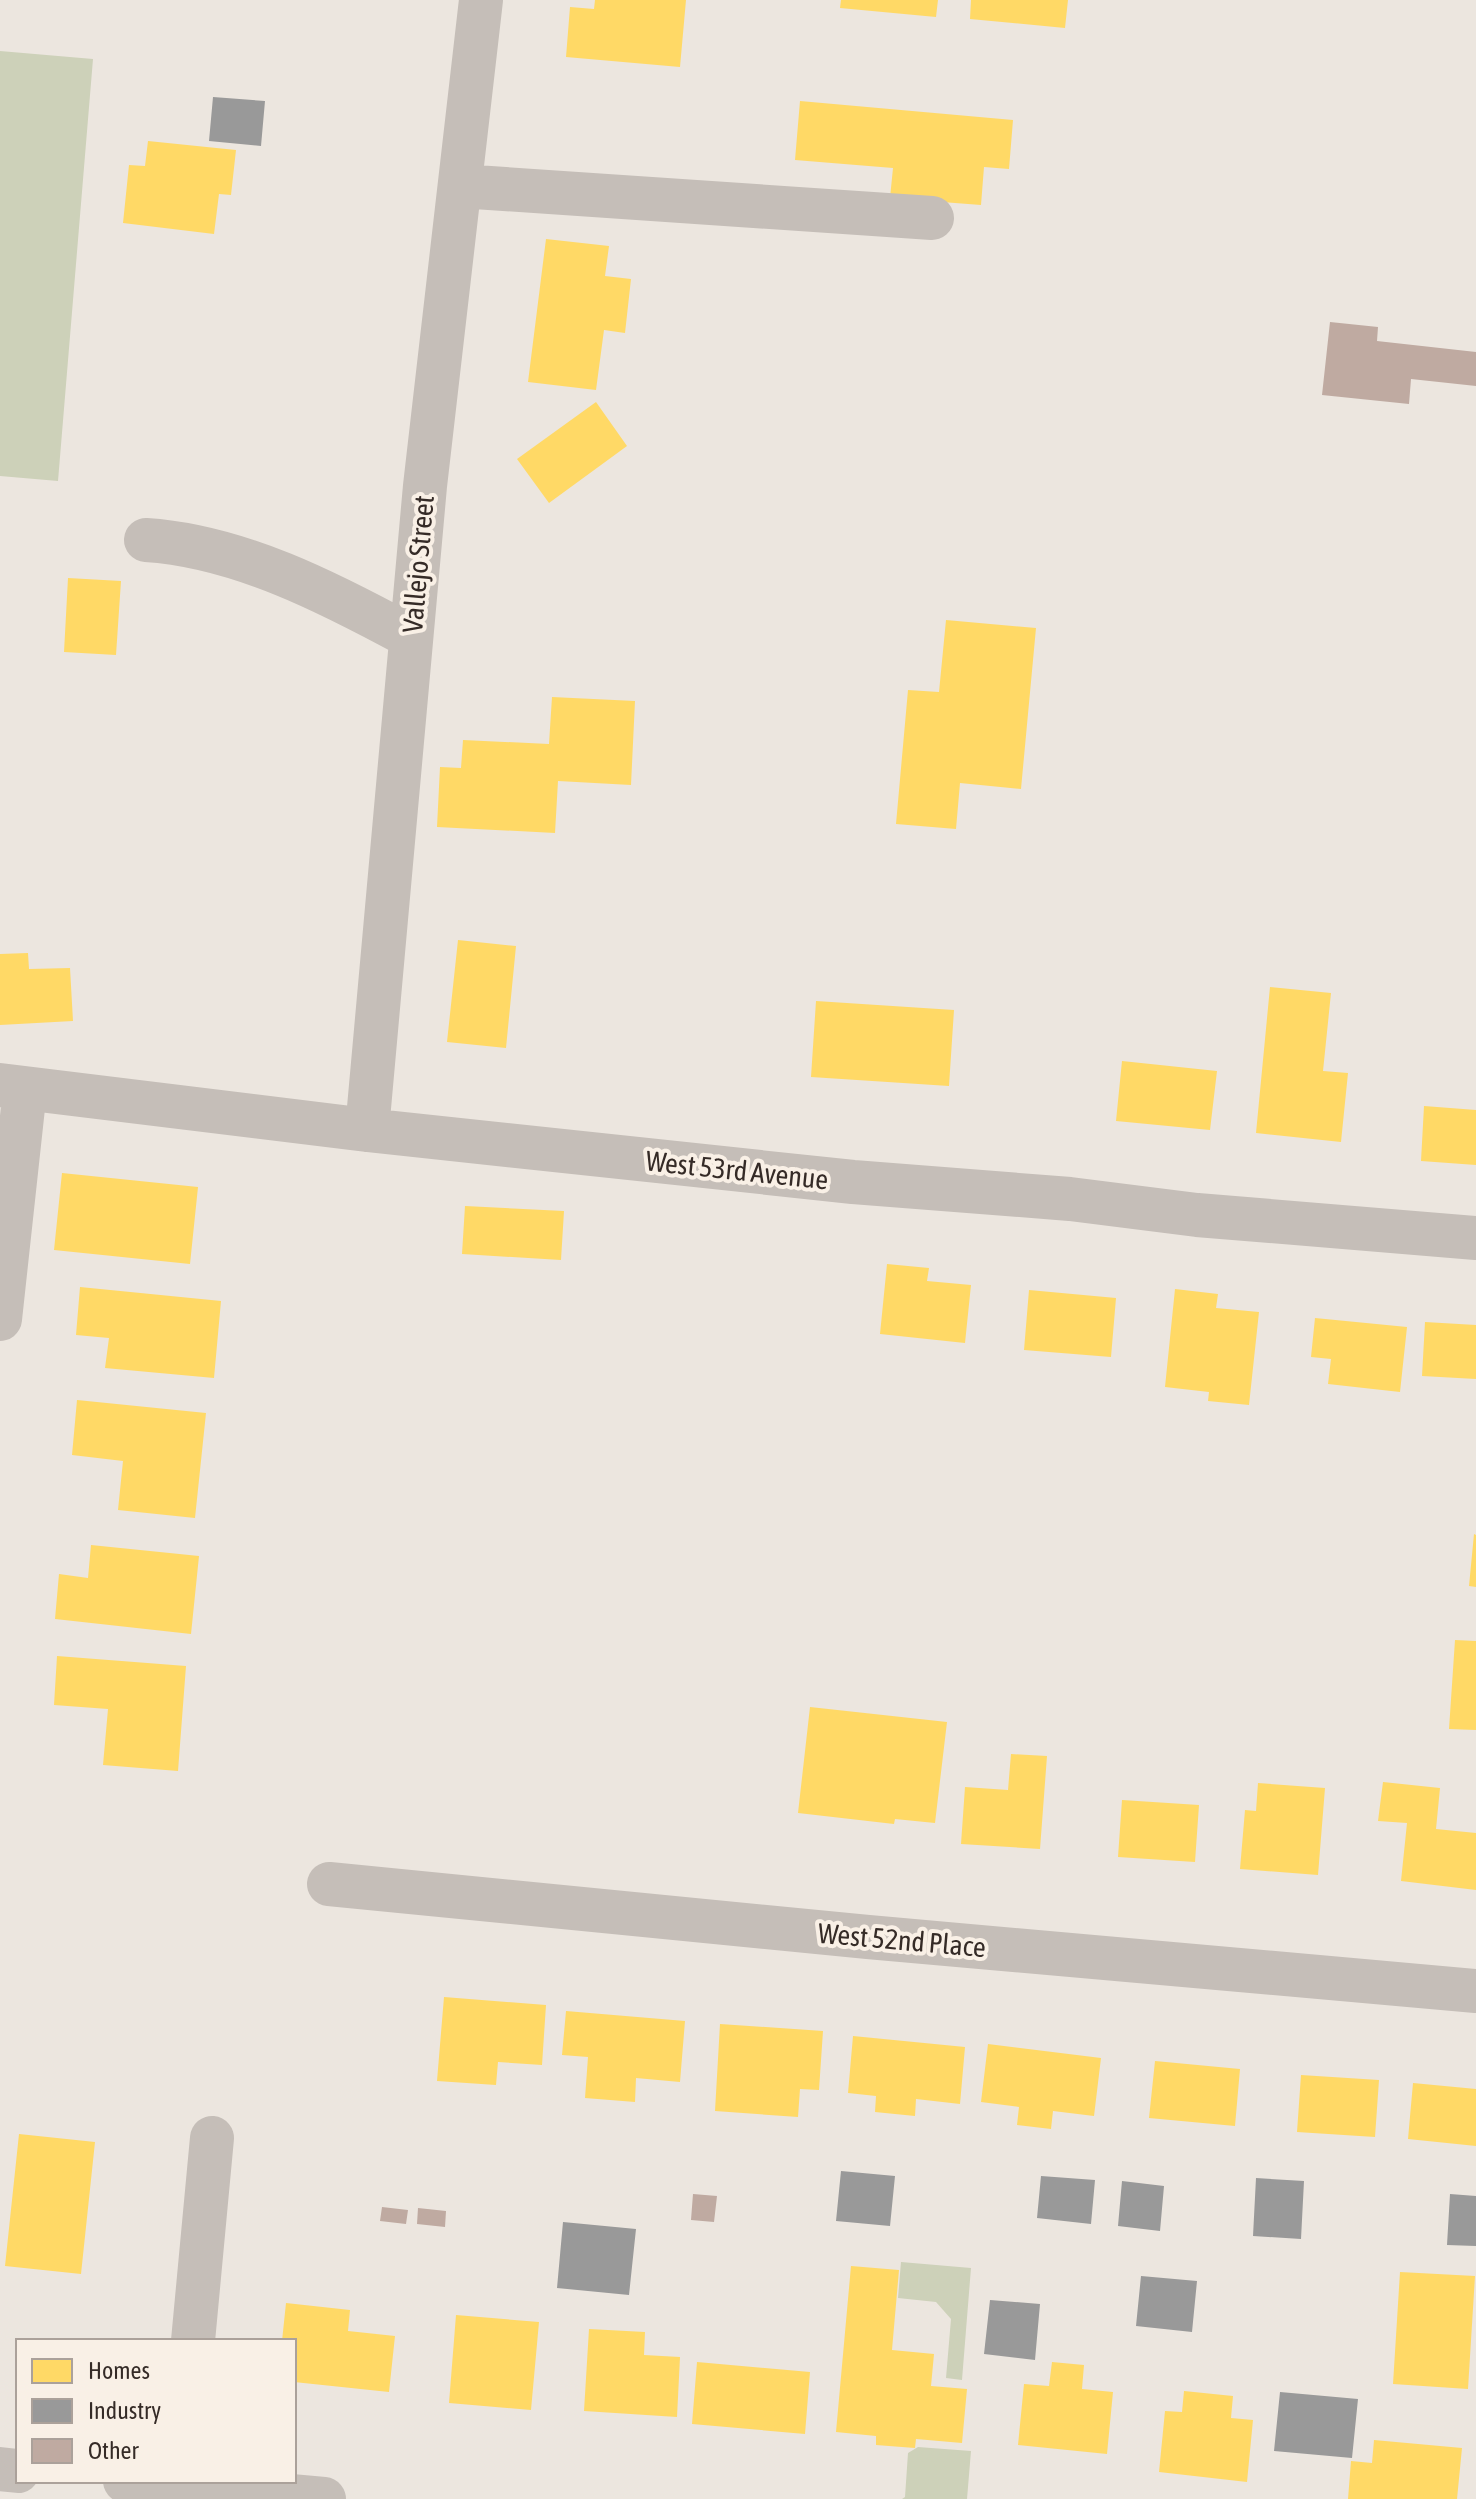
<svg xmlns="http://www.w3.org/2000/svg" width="1476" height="2499" font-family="'Asap Condensed',sans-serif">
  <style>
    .green { fill: #cdd1b9 }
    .homes { fill: #ffd966 }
    .industry { fill: #999 }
    .building { fill: #bfaaa1 }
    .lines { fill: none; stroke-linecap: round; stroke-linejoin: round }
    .minor { stroke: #c5beb8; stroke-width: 44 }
    .labels { text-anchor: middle; stroke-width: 8; stroke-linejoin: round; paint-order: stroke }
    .street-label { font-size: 28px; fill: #352b27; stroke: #f9f0e6 }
  </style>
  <rect width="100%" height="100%" fill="#ece6df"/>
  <!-- green -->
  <path class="green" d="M0,51L93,59L58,481L0,476Z
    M901,2262L971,2268L962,2380L946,2378L951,2319L936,2302L898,2298Z
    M918,2447L971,2451L967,2499H902L905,2497L908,2453Z"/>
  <!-- homes -->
  <path class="homes" d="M595,0H686L680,67L566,57L570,7L594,9Z
    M841,0H938L936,17L840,8Z
    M971,0H1068L1065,28L970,19Z
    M800,101L1013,120L1009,169L984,167L981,205L890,198L893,168L795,160Z
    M148,141L236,150L231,195L219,194L214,234L123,223L129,165L145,166Z
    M546,239L609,246L605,276L631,279L625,333L604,330L596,390L528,382Z
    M596,402L627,446L549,503L517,459Z
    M68,578L121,581L116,655L64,652Z
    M946,620L1036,628L1021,789L960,783L956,829L896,824L908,690L939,692Z
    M552,697L635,701L631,785L558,781L555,833L437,827L440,767L461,768L463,740L549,744Z
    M458,940L516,946L506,1048L447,1042Z
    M28,953L29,969L70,968L73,1021L0,1025V954Z
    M1270,987L1331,993L1323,1071L1348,1073L1341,1142L1256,1133Z
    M816,1001L954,1010L949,1086L811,1077Z
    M1122,1061L1217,1071L1210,1130L1116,1121Z
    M1424,1106L1476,1110V1165L1421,1161Z
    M62,1173L198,1187L190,1264L54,1250Z
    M465,1206L564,1211L561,1260L462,1254Z
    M887,1264L929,1268L927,1281L971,1285L965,1343L880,1334Z
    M80,1287L221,1301L214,1378L105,1368L109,1338L76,1335Z
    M1175,1289L1218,1294L1216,1308L1259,1312L1249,1405L1208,1401L1209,1392L1165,1387Z
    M1029,1290L1116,1298L1111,1357L1024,1350Z
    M1315,1318L1407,1327L1400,1392L1328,1384L1331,1359L1311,1357Z
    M1425,1322L1476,1325V1379L1422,1376Z
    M77,1400L206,1413L195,1518L118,1510L123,1461L72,1455Z
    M1474,1534L1476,1535V1587L1469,1586Z
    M91,1545L199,1556L191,1634L55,1619L59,1574L88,1578Z
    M1455,1640L1476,1641V1730L1449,1729Z
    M57,1656L186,1666L178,1771L103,1765L108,1709L54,1705Z
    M810,1707L947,1722L935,1823L895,1819L894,1824L798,1813Z
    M1011,1754L1047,1756L1040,1849L961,1844L965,1787L1008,1790Z
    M1383,1782L1440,1788L1436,1829L1476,1833V1890L1401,1881L1407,1823L1378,1821Z
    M1258,1783L1325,1788L1318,1875L1240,1869L1245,1810L1256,1811Z
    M1122,1800L1199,1805L1195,1862L1118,1857Z
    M444,1997L546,2005L542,2065L498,2062L496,2085L437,2081Z
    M566,2011L685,2021L680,2082L636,2078L635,2102L585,2098L588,2057L562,2055Z
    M720,2024L823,2031L819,2090L800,2089L798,2117L715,2111Z
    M853,2036L965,2047L960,2104L916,2099L915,2116L875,2112L876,2096L848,2093Z
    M988,2044L1101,2058L1094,2116L1053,2111L1051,2129L1017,2125L1019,2107L981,2102Z
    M1155,2061L1240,2069L1235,2126L1149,2118Z
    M1301,2075L1379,2080L1375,2137L1297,2132Z
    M1413,2083L1476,2089V2146L1408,2139Z
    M19,2134L95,2142L81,2274L5,2266Z
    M851,2266L899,2270L892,2350L934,2354L931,2386L967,2389L962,2443L916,2439L915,2448L876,2445V2436L836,2432Z
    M1400,2272L1475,2276L1468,2389L1393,2384Z
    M286,2303L350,2310L348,2331L395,2336L389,2392L294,2382V2341H282Z
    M456,2315L539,2322L531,2410L449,2403Z
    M589,2329L645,2332L644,2355L680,2357L677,2417L584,2411Z
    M697,2362L810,2372L805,2434L692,2424Z
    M1052,2362L1084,2365L1082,2389L1113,2392L1107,2454L1018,2445L1024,2384L1049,2386Z
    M1184,2391L1233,2396L1231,2418L1253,2420L1247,2482L1159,2472L1165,2411L1182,2412Z
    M1374,2440L1462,2448L1457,2499H1348L1351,2461L1372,2463Z"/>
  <!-- industry -->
  <path class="industry" d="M213,97L265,101L261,146L209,141Z
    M841,2171L895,2176L890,2226L836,2221Z
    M1041,2176L1095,2180L1091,2224L1037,2218Z
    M1256,2178L1304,2181L1301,2239L1253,2236Z
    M1122,2181L1164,2186L1160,2231L1118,2226Z
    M1450,2194L1476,2196V2246L1447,2245Z
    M563,2222L636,2229L629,2295L557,2288Z
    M1141,2276L1197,2281L1192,2332L1136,2326Z
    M990,2300L1040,2304L1035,2360L984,2354Z
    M1280,2392L1358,2399L1352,2458L1274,2451Z"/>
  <!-- building -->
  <path class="building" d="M1330,322L1378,327L1377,341L1476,352V386L1411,379L1409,404L1322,395Z
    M693,2194L717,2196L714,2222L691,2220Z
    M382,2207L408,2210L406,2224L380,2221Z
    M418,2208L446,2211L445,2227L417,2224Z"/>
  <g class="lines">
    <!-- minor -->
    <path class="minor" d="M460,186L932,218
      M146,540C239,546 330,593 411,637
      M0,1085L367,1130L853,1182L1070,1199L1197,1215L1476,1238
      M367,1130L425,486L481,0
      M0,1319L25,1089
      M329,1884L868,1937L1476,1991
      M193,2341L212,2138
      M0,2469L18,2471
      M125,2481L324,2499"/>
  </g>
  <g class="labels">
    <!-- street labels -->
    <g class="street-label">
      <text transform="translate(418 564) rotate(-85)" y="10">Vallejo Street</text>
      <text transform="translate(737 1170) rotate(6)" y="10">West 53rd Avenue</text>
      <text transform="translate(902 1940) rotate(5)" y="10">West 52nd Place</text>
    </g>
  </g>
  <!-- legend -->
  <rect x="16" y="2339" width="280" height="144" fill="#f9f0e6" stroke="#aba19a" stroke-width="2"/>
  <rect x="32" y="2359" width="40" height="24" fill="#ffd966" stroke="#aba19a" stroke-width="2"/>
  <text x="88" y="2379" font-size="24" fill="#352b27">Homes</text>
  <rect x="32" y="2399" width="40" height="24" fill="#999999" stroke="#aba19a" stroke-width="2"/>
  <text x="88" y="2419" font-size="24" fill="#352b27">Industry</text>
  <rect x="32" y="2439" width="40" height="24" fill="#bfaaa1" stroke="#aba19a" stroke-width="2"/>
  <text x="88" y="2459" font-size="24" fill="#352b27">Other</text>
</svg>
